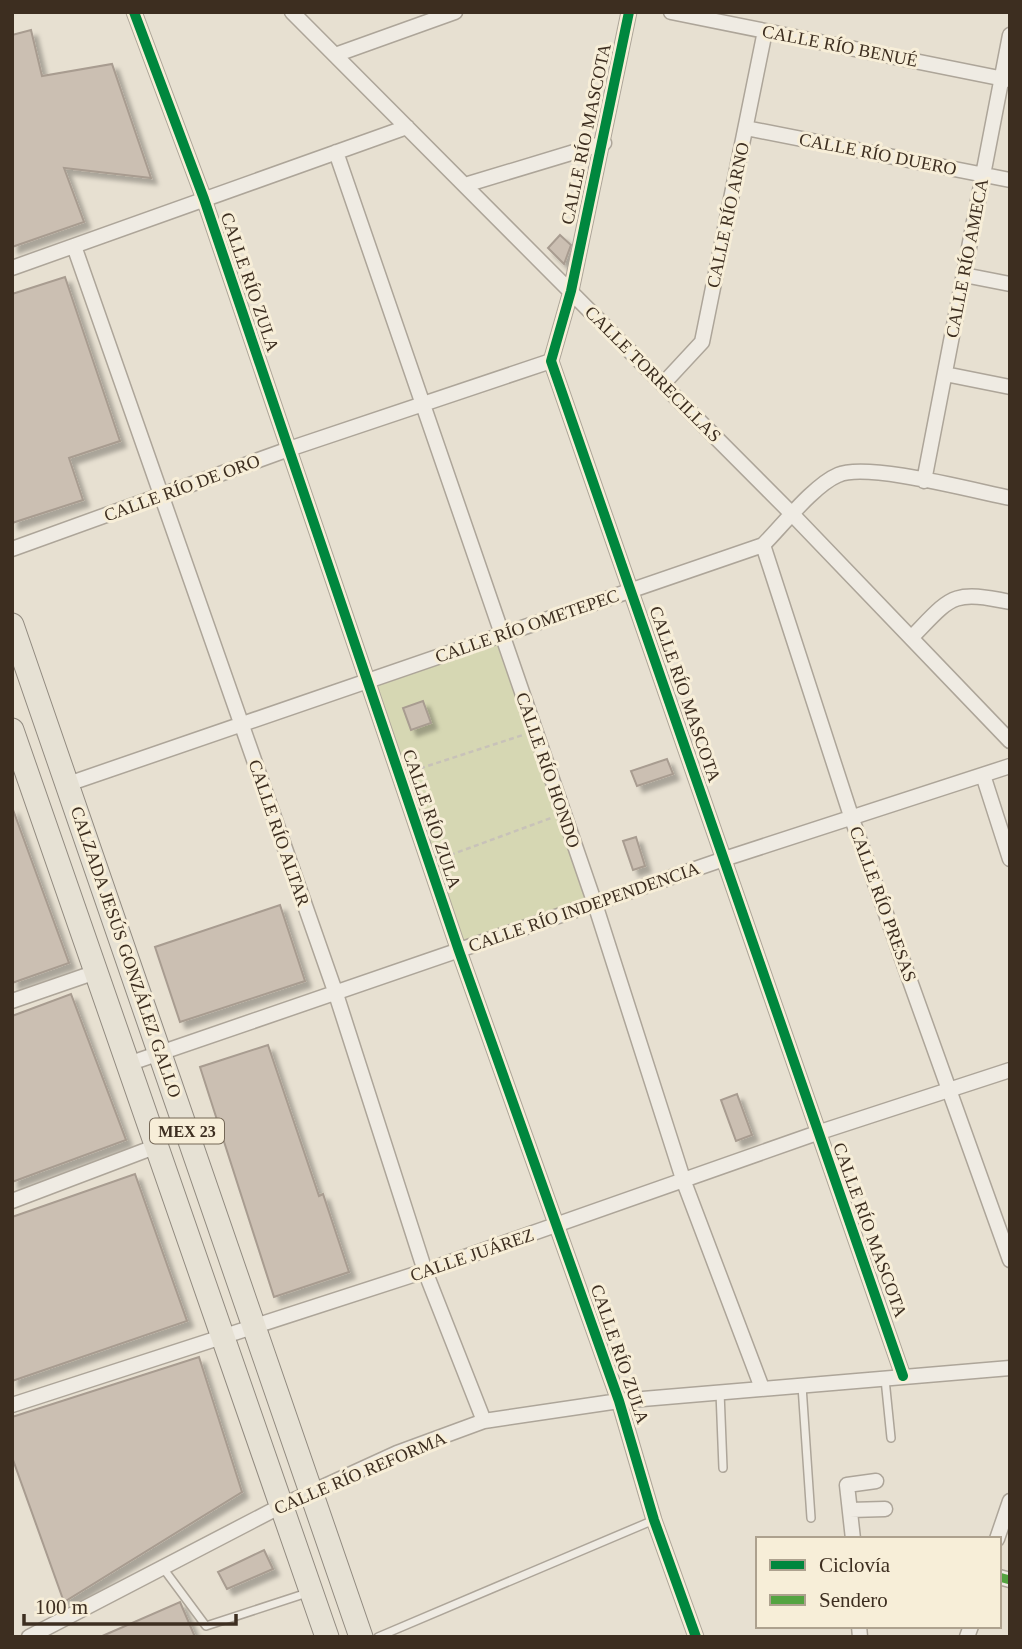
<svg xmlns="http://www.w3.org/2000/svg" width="1022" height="1649" font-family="Georgia,serif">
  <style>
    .green { fill: #d6d7b3 }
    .building { fill: #cbbfb2; stroke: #a89c90; stroke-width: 2; filter: url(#shadow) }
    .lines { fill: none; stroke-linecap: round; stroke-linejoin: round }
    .lane-casing { stroke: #ada599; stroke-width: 10 }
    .street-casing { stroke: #ada599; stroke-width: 17 }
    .primary-casing { stroke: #928b80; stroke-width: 25 }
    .path { stroke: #c8c2b9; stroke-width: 2.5; stroke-dasharray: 5 3.5; stroke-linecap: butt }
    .lane { stroke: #efebe3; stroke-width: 7 }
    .street { stroke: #efebe3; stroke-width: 14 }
    .primary { stroke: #e6e1d4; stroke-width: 23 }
    .quiet { stroke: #54a441; stroke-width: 9; stroke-dasharray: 18 9; stroke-linecap: butt }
    .cycleway-casing { stroke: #f7eed8; stroke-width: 15 }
    .cycleway { stroke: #00873e; stroke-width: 10 }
    .labels { text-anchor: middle; stroke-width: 6; stroke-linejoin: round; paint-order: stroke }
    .shield { fill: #f7eed8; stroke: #756857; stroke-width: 2 }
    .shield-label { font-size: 16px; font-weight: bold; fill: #3d2e20 }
    .street-label { font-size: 18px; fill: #3d2e20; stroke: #f7eed8 }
  </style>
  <defs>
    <filter id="shadow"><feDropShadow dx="6" dy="6" stdDeviation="2" flood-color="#0004"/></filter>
  </defs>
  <rect width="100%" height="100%" fill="#e7e0d1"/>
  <!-- green -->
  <path class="green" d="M499,640L589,901L461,946L373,684Z"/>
  <!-- building -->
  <path class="building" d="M31,30L42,76L112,64L151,178L64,168L84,222L12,247V35Z
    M560,235L571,245L564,264L548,248Z
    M65,277L120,441L69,458L83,500L12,523V294Z
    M423,701L431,723L411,730L403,708Z
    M667,759L673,774L637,786L631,771Z
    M12,807L69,963L12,983Z
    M636,837L645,866L633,870L623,841Z
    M280,905L305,981L180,1022L155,947Z
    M71,994L126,1140L12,1182V1016Z
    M268,1045L319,1196L323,1194L349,1272L274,1297L200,1067Z
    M737,1094L752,1135L736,1141L721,1100Z
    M135,1174L187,1321L12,1381V1217Z
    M199,1357L242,1492L64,1602L12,1457V1417Z
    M264,1550L273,1569L227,1589L218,1572Z
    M180,1602L195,1637H100Z"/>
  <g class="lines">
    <!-- lane casing -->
    <g class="lane-casing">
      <path id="lane" d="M885,1379L891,1438
        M802,1386L811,1518
        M720,1392L723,1468
        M163,1568L206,1626L310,1592
        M378,1637L654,1520"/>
    </g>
    <!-- street casing -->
    <g class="street-casing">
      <path id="street" d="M134,12L204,199L459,951L619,1401L654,1520L696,1637
        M292,12L793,515L1010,741
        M629,12L571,291L551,361L903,1376
        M671,12L1009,80
        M335,55L455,12
        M746,128L1010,180
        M336,152L595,904L684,1182L762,1388
        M465,185L604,143
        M74,246L336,994L425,1271L484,1421
        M12,268L407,127
        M964,275L1010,284
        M945,374L1010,387
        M663,384L702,342L765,31
        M924,481L1010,35
        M763,545L852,819L1010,1260
        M12,549L289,449L551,361
        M911,638C952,596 951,590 1010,602
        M983,775L1010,859
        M68,784L763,545C782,526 814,485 838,475C867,462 975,491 1010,498
        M12,1001L96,972
        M128,1064L724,859L1010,766
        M12,1201L157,1146
        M12,1405L425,1271L817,1133L1010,1070
        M850,1510L885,1509
        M853,1539L847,1485L876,1481
        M997,1539L1010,1501
        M999,1577L1010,1580
        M859,1626L860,1637
        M29,1637L281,1506L397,1453L484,1421L619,1401L1010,1368
        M967,1637L971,1626"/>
    </g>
    <!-- primary casing -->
    <g class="primary-casing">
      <path id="primary" d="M12,625L361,1637
        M12,730L327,1637"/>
    </g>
    <!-- path -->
    <path class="path" d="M412,771L523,735
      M442,858L551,818"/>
    <!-- lane -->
    <use href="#lane" class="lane"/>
    <!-- street -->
    <use href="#street" class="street"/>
    <!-- primary -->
    <use href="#primary" class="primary"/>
    <!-- quiet -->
    <path class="quiet" d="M999,1577L1010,1580"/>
    <!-- cycleway casing -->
    <g class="cycleway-casing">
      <path id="cycleway" d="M134,12L204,199L459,951L619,1401L654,1520L696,1637
        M629,12L571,291L551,361L903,1376"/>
    </g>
    <!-- cycleway -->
    <use href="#cycleway" class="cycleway"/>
  </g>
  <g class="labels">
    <!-- shield labels -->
    <rect class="shield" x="150" y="1118.5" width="74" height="25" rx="5"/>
    <g class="shield-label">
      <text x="187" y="1137">MEX 23</text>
    </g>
    <!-- street labels -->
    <g class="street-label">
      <text transform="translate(840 46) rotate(11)" y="6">CALLE RÍO BENUÉ</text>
      <text transform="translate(586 134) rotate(-78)" y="6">CALLE RÍO MASCOTA</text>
      <text transform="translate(878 154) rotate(11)" y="6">CALLE RÍO DUERO</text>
      <text transform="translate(728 215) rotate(-78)" y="6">CALLE RÍO ARNO</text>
      <text transform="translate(967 258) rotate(-79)" y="6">CALLE RÍO AMECA</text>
      <text transform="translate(250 282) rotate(71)" y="6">CALLE RÍO ZULA</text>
      <text transform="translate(653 374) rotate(45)" y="6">CALLE TORRECILLAS</text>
      <text transform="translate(182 488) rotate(-20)" y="6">CALLE RÍO DE ORO</text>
      <text transform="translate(527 626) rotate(-19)" y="6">CALLE RÍO OMETEPEC</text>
      <text transform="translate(685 694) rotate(71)" y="6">CALLE RÍO MASCOTA</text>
      <text transform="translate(548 770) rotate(71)" y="6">CALLE RÍO HONDO</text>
      <text transform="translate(432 819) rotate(71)" y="6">CALLE RÍO ZULA</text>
      <text transform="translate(279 833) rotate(71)" y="6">CALLE RÍO ALTAR</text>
      <text transform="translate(883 904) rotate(70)" y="6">CALLE RÍO PRESAS</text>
      <text transform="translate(584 907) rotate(-19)" y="6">CALLE RÍO INDEPENDENCIA</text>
      <text transform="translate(126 952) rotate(71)" y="6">CALZADA JESÚS GONZÁLEZ GALLO</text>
      <text transform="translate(870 1230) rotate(70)" y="6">CALLE RÍO MASCOTA</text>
      <text transform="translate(472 1255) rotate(-19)" y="6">CALLE JUÁREZ</text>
      <text transform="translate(620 1354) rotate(71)" y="6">CALLE RÍO ZULA</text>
      <text transform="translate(360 1473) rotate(-23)" y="6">CALLE RÍO REFORMA</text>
    </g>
  </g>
  <!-- border -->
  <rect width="1022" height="1649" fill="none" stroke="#3d2e20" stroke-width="28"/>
  <!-- legend -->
  <rect x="756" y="1537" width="245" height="91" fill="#f7eed8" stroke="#ada18e" stroke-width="2"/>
  <rect x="770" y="1560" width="35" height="10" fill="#00873e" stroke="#ada18e" stroke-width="2"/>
  <text x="819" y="1572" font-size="21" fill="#3d2e20">Ciclovía</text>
  <rect x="770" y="1595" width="35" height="10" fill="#54a441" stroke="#ada18e" stroke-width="2"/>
  <text x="819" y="1607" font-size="21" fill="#3d2e20">Sendero</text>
  <!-- scale -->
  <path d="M24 1614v10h212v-10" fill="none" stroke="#3d2e20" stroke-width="3.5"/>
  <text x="35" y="1614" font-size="21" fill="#3d2e20" stroke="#f7eed8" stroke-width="5" paint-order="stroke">100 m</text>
</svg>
